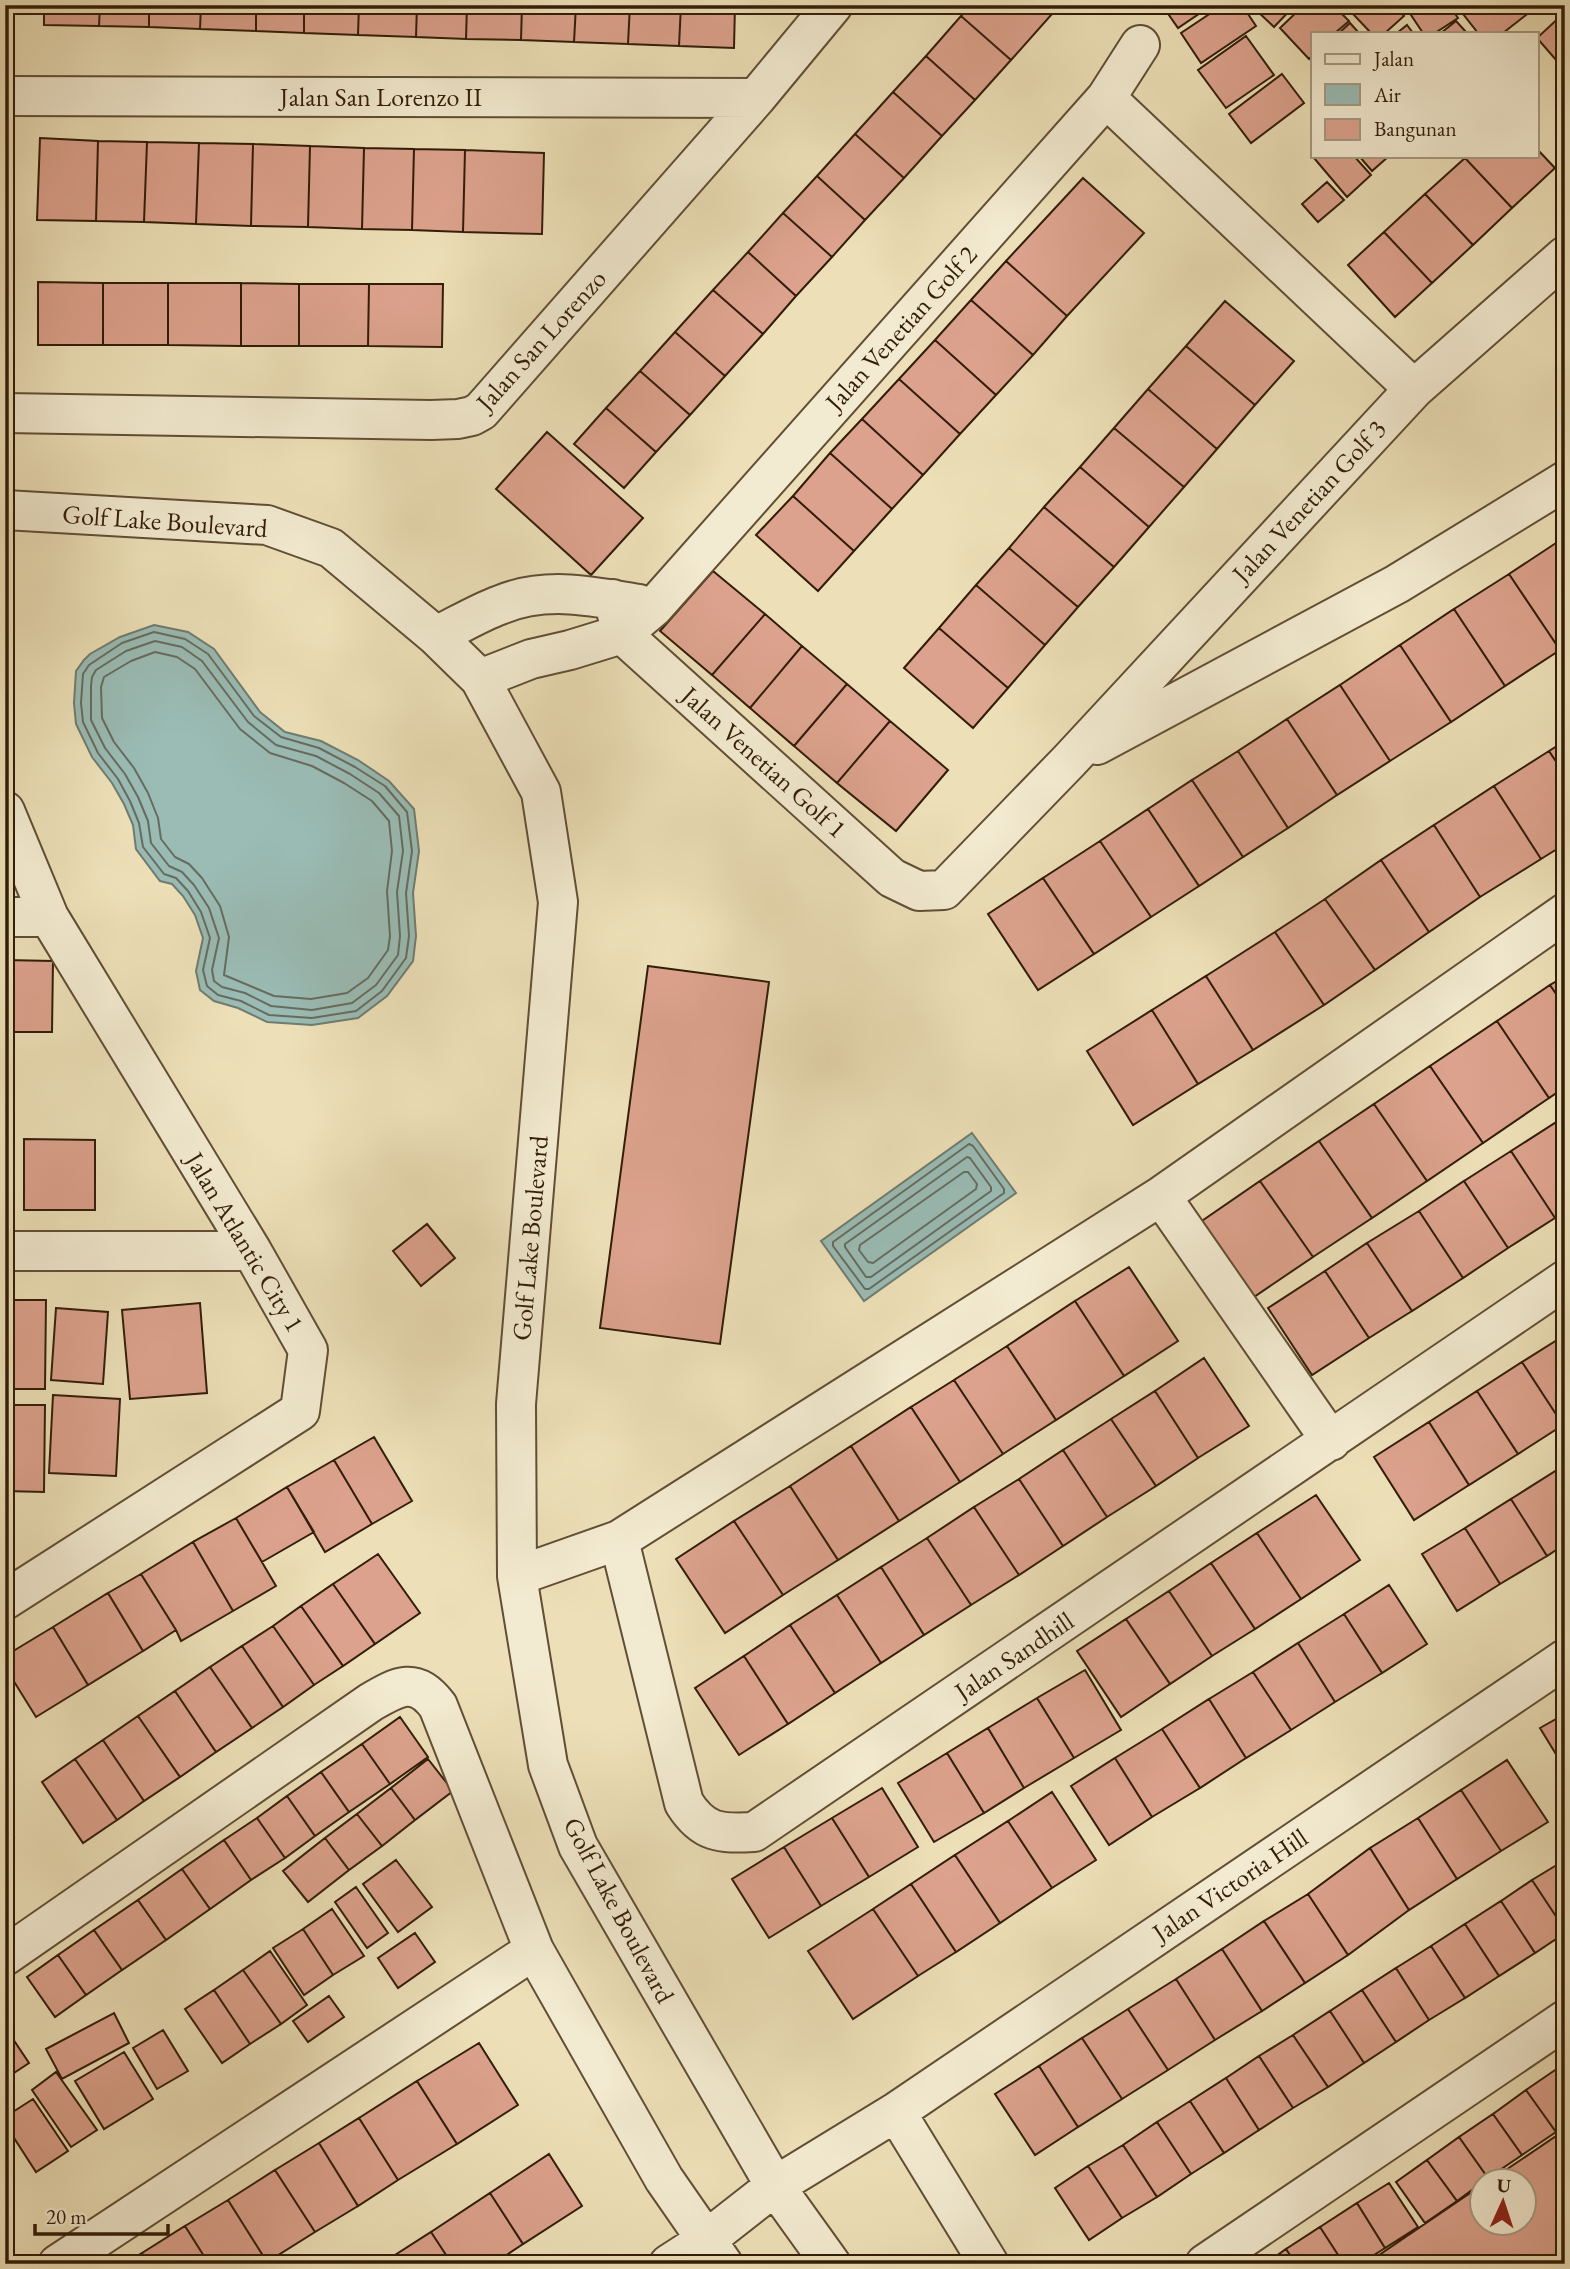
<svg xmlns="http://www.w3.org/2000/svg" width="1570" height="2269" font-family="'EB Garamond',serif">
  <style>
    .water { fill: #9abcb5; stroke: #707c70; stroke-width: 2 }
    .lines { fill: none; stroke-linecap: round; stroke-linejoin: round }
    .shore { stroke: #666c5f; stroke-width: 2 }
    .building { fill: #dca28d; stroke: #321d09; stroke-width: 2 }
    .minor-casing { stroke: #614e35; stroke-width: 42 }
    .minor { stroke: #f3ebd1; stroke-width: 38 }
    .labels { text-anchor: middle; stroke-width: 5; stroke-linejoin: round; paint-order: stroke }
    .street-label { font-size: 26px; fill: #321d09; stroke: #f3ebd1 }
  </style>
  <rect width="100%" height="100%" fill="#ede0b8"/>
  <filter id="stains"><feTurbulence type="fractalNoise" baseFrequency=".00286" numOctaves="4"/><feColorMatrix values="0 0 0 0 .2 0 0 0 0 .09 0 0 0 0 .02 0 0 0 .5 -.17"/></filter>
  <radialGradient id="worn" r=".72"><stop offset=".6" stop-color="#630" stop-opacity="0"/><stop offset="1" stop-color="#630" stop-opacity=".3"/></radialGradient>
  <!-- water -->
  <path class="water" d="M154,625L188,632L214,649L260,712L285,732L321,741L358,760L389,781L414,809L419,851L413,893L416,936L413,961L387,996L358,1018L312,1025L267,1022L238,1008L214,1001L200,990L196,971L203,938L195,915L183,896L172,884L160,881L136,849L133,825L124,804L112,783L92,757L76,724L74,703L76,671L84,660L90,654L120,637Z
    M972,1133L1016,1193L864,1301L821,1241Z"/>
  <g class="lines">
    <!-- shore -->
    <path class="shore" d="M154,632L185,639L208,654L254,716L281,737L319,748L355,767L385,786L407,812L412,851L406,893L409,936L406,958L382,991L356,1011L312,1018L269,1015L241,1001L218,995L207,986L203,970L210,938L201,912L188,891L176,878L164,874L143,847L139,823L130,801L118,779L98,753L83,722L81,703L83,674L89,665L122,643Z
      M155,641L182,647L202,661L248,722L276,745L316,756L350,774L379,793L399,816L403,851L397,892L400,936L398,955L376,985L352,1003L312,1010L271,1006L245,993L222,987L214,981L212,970L219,938L209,908L194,885L182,872L169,866L151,843L148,821L138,797L125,774L105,748L91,720V686L92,677L96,670L126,651Z
      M155,652L177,657L195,669L240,729L270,753L312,766L344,783L372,801L389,821L392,851L387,891L390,936L388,950L368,978L347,993L311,999L274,996L224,975L229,937L220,906L202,878L189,864L175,857L161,839L158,818L148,793L134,768L114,742L102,718L101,687L104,677L131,661Z
      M969,1144L973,1146L1004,1189V1193L869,1289H865L833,1246V1242Z
      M967,1157L970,1158L991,1187V1191L871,1277H866L845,1247V1244Z
      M964,1172H968L977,1184L976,1189L873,1263L868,1262L859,1250L860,1245Z"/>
  </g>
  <!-- building -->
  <path class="building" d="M44,5H100L99,26L44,25Z
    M100,5H149V27L99,26Z
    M149,5H201L200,29L149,27Z
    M201,5H256V31L200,29Z
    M256,5H304V33L256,31Z
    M304,5H359L358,35L304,33Z
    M359,5H417L416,37L358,35Z
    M417,5H467L466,39L416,37Z
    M467,5H522L521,40L466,39Z
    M522,5H576L574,42L521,40Z
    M576,5H630L628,44L574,42Z
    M630,5H681L679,46L628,44Z
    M681,5H735L734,48L679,46Z
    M971,5H1060L1011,60L961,16Z
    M1162,5H1212L1178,28Z
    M1223,5H1242L1256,26L1201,63L1181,33Z
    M1256,5H1295L1274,27L1254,8Z
    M1304,5H1333L1349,21L1335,33H1313V55L1309,59L1280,28Z
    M1365,5H1395L1404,16L1385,33H1371L1354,15Z
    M1413,5H1449L1458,18L1435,33H1423L1407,9Z
    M1456,5H1518L1526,15L1503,33H1478Z
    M1565,12V66L1563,68L1537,38Z
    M961,16L1011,60L975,100L926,56Z
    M1456,21L1467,33H1441Z
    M1350,23L1359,33H1339Z
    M1407,25L1413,33H1397Z
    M1246,36L1274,75L1226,108L1198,70Z
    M926,56L975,100L942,136L893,92Z
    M1282,74L1304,103L1251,143L1229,114Z
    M1565,88V106L1556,96Z
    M893,92L942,136L904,178L855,134Z
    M855,134L904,178L865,220L817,176Z
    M40,138L98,141L96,221L37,220Z
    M98,141L147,142L144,222L96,221Z
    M147,142L199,143L196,224L144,222Z
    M199,143L253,144L251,226L196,224Z
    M253,144L310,146L308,227L251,226Z
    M310,146L364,148L362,229L308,227Z
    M364,148L414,149L412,230L362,229Z
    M414,149L465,150L463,232L412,230Z
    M1537,149L1555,168L1512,208L1465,158L1467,156H1537Z
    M465,150L544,153L542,234L463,232Z
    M1316,156H1354L1371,175L1347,197L1314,158Z
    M1359,156H1389L1372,171Z
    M1465,158L1512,208L1473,245L1425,194Z
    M817,176L865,220L832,257L783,213Z
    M1083,178L1144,233L1067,316L1006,261Z
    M1327,182L1344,200L1318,222L1302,204Z
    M1425,194L1473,245L1432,283L1384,232Z
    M783,213L832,257L796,296L748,252Z
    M1384,232L1432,283L1395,317L1348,265Z
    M748,252L796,296L763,334L713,290Z
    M1006,261L1067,316L1033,355L971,300Z
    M38,282L103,283V345H38Z
    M103,283H168V345H103Z
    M168,283H241V346L168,345Z
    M241,283L299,284V346H241Z
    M299,284H369L368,346H299Z
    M369,284H443L442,347L368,346Z
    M713,290L763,334L725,376L675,332Z
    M971,300L1033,355L996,395L935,340Z
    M1225,301L1294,361L1255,405L1186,346Z
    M675,332L725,376L690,415L640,371Z
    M935,340L996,395L960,434L899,379Z
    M1186,346L1255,405L1217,449L1148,389Z
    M640,371L690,415L656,452L606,408Z
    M899,379L960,434L923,475L862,419Z
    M1148,389L1217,449L1184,487L1114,428Z
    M606,408L656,452L624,488L574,444Z
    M862,419L923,475L892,509L830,453Z
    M1114,428L1184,487L1149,527L1080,467Z
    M547,432L643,518L591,575L496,489Z
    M830,453L892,509L854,551L793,496Z
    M1080,467L1149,527L1114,567L1044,507Z
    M793,496L854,551L818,591L756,535Z
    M1044,507L1114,567L1078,607L1009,548Z
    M1559,541L1565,549V647L1560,650L1509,574Z
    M1009,548L1078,607L1045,645L976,585Z
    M713,571L765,614L712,675L660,631Z
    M1509,574L1560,650L1505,686L1454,609Z
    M976,585L1045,645L1008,688L939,628Z
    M1454,609L1505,686L1451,722L1400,645Z
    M765,614L802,646L750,708L712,675Z
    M939,628L1008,688L973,728L904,668Z
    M1400,645L1451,722L1390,761L1340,685Z
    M802,646L847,684L794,746L750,708Z
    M847,684L890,721L837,783L794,746Z
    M1340,685L1390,761L1337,795L1287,719Z
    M1287,719L1337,795L1288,828L1238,751Z
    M890,721L948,770L896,831L837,783Z
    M1565,741V775L1549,751Z
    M1238,751L1288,828L1243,857L1192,780Z
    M1549,751L1565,775V844L1541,859L1494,786Z
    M1192,780L1243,857L1199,886L1148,809Z
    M1494,786L1541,859L1480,897L1434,825Z
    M1148,809L1199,886L1151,917L1100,841Z
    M1434,825L1480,897L1429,932L1381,860Z
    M1100,841L1151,917L1094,954L1043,878Z
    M1381,860L1429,932L1375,970L1325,899Z
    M1043,878L1094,954L1038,990L988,914Z
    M1325,899L1375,970L1324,1005L1275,932Z
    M1275,932L1324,1005L1253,1050L1206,976Z
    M5,960L53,961L52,1032H5Z
    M648,966L769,982L720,1344L600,1328Z
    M1206,976L1253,1050L1198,1084L1152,1010Z
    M1565,976V1007L1550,985Z
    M1550,985L1565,1007V1087L1549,1098L1497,1021Z
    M1152,1010L1198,1084L1133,1125L1087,1051Z
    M1497,1021L1549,1098L1483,1143L1430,1066Z
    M1430,1066L1483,1143L1427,1181L1374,1104Z
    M1374,1104L1427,1181L1372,1218L1319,1141Z
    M1565,1117V1132L1558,1121Z
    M1558,1121L1565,1132V1212L1555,1218L1511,1151Z
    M24,1139L95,1140V1210H24Z
    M1319,1141L1372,1218L1313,1257L1260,1181Z
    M1511,1151L1555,1218L1508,1248L1464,1181Z
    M1260,1181L1313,1257L1248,1301L1196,1225Z
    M1464,1181L1508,1248L1463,1278L1419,1211Z
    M1419,1211L1463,1278L1412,1311L1367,1243Z
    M427,1224L455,1258L421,1286L393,1251Z
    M1367,1243L1412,1311L1369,1338L1325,1271Z
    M1129,1267L1178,1341L1124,1376L1075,1301Z
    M1325,1271L1369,1338L1312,1375L1268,1308Z
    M5,1300H46L45,1389H5Z
    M1075,1301L1124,1376L1056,1420L1007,1346Z
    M200,1303L207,1393L130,1399L122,1310Z
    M56,1308L108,1312L103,1384L51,1380Z
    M1565,1335V1424L1563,1425L1522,1362Z
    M1007,1346L1056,1420L1003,1454L954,1380Z
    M1204,1358L1249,1426L1198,1458L1155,1391Z
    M1522,1362L1563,1425L1518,1454L1477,1391Z
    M954,1380L1003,1454L960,1482L911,1407Z
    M1155,1391L1198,1458L1156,1486L1111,1419Z
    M1477,1391L1518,1454L1469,1485L1429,1422Z
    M53,1395L120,1399L116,1476L49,1473Z
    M5,1405H45L44,1492L5,1491Z
    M911,1407L960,1482L899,1521L851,1446Z
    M1111,1419L1156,1486L1107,1517L1063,1450Z
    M1429,1422L1469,1485L1414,1520L1374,1457Z
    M374,1437L412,1501L372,1524L334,1460Z
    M851,1446L899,1521L838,1560L790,1486Z
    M1063,1450L1107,1517L1063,1546L1019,1479Z
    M334,1460L372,1524L325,1552L287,1487Z
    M1565,1465V1484L1557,1470Z
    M1557,1470L1565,1484V1544L1547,1556L1511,1499Z
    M1019,1479L1063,1546L1019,1575L974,1507Z
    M790,1486L838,1560L783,1595L734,1521Z
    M287,1487L314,1532L262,1562L236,1518Z
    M1316,1495L1360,1560L1301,1599L1257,1533Z
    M1511,1499L1547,1556L1500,1584L1465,1528Z
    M974,1507L1019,1575L971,1605L927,1538Z
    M236,1518L276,1586L233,1611L193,1542Z
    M734,1521L783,1595L725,1633L676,1559Z
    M1465,1528L1500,1584L1457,1611L1422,1554Z
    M1257,1533L1301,1599L1255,1629L1211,1563Z
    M927,1538L971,1605L924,1635L881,1567Z
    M193,1542L233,1611L181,1641L176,1630L141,1574Z
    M378,1554L420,1613L375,1644L333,1584Z
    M1211,1563L1255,1629L1212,1656L1169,1591Z
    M881,1567L924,1635L881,1663L837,1595Z
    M141,1574L176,1630L143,1651L108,1593Z
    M333,1584L375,1644L343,1666L301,1606Z
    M1389,1585L1427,1644L1382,1673L1344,1614Z
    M1169,1591L1212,1656L1170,1684L1126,1619Z
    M108,1593L143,1651L88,1685L53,1627Z
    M837,1595L881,1663L835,1693L790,1625Z
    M301,1606L343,1666L314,1685L273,1626Z
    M1344,1614L1382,1673L1335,1702L1298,1643Z
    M1126,1619L1170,1684L1121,1717L1077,1651Z
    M790,1625L835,1693L788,1724L744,1656Z
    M273,1626L314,1685L283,1707L242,1646Z
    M53,1627L88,1685L36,1717L5,1667V1656Z
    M1298,1643L1335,1702L1291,1730L1253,1672Z
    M242,1646L283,1707L252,1728L210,1667Z
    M744,1656L788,1724L739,1755L695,1688Z
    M210,1667L252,1728L216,1752L175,1691Z
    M1085,1670L1121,1730L1074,1758L1037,1698Z
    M1253,1672L1291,1730L1246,1758L1209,1699Z
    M175,1691L216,1752L180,1777L138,1716Z
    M1037,1698L1074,1758L1024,1788L988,1728Z
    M1209,1699L1246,1758L1200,1788L1162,1729Z
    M1565,1714V1769L1540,1728Z
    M138,1716L180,1777L144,1801L103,1740Z
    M400,1717L428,1757L390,1784L362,1744Z
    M988,1728L1024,1788L984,1813L947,1753Z
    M1162,1729L1200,1788L1152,1817L1115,1758Z
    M103,1740L144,1801L117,1820L75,1759Z
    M362,1744L390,1784L349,1812L321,1772Z
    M947,1753L984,1813L934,1842L898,1783Z
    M1115,1758L1152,1817L1109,1845L1071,1786Z
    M75,1759L117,1820L83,1843L42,1782Z
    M428,1759L453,1791L415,1820L391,1788Z
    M1507,1760L1548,1822L1501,1851L1461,1790Z
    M321,1772L349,1812L315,1836L287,1796Z
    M391,1788L415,1820L382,1846L357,1814Z
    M882,1788L918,1847L869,1877L832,1818Z
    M1461,1790L1501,1851L1457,1879L1418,1818Z
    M1052,1792L1096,1860L1052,1888L1008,1821Z
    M287,1796L315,1836L285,1858L257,1818Z
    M357,1814L382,1846L349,1870L325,1838Z
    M257,1818L285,1858L251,1880L224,1840Z
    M832,1818L869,1877L821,1906L784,1847Z
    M1418,1818L1457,1879L1409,1910L1370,1848Z
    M1008,1821L1052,1888L1000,1923L955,1855Z
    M5,1824L14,1837L5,1843Z
    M325,1838L349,1870L308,1902L283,1871Z
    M224,1840L251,1880L210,1909L182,1869Z
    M784,1847L821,1906L769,1938L732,1879Z
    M1370,1848L1409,1910L1348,1955L1308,1894Z
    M955,1855L1000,1923L956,1952L911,1884Z
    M396,1860L432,1907L398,1932L363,1884Z
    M1565,1860V1930L1532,1880Z
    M182,1869L210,1909L166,1940L138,1900Z
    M1532,1880L1565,1930V1933L1535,1953L1501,1901Z
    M911,1884L956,1952L918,1976L873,1909Z
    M356,1887L388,1933L367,1948L335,1902Z
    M1308,1894L1348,1955L1305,1983L1264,1921Z
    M138,1900L166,1940L122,1970L94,1930Z
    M1501,1901L1535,1953L1499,1976L1465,1924Z
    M332,1909L364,1956L333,1975L303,1929Z
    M873,1909L918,1976L853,2019L808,1951Z
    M1264,1921L1305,1983L1262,2011L1222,1949Z
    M1465,1924L1499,1976L1465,1998L1431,1946Z
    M303,1929L333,1975L304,1995L273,1948Z
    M94,1930L122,1970L86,1995L58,1955Z
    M415,1933L435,1962L398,1988L378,1958Z
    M1431,1946L1465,1998L1429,2020L1396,1968Z
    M1222,1949L1262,2011L1215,2040L1176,1979Z
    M270,1951L307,2005L281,2024L243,1970Z
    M58,1955L86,1995L55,2017L27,1977Z
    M1396,1968L1429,2020L1396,2042L1362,1990Z
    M243,1970L281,2024L250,2044L214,1990Z
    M1176,1979L1215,2040L1168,2070L1128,2009Z
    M214,1990L250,2044L222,2063L185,2009Z
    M1362,1990L1396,2042L1364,2063L1330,2011Z
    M329,1996L344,2017L308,2042L293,2021Z
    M1128,2009L1168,2070L1122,2099L1082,2038Z
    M1330,2011L1364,2063L1328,2087L1293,2035Z
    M114,2013L129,2043L62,2079L46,2049Z
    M5,2027L29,2063L5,2079Z
    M163,2030L188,2071L157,2089L133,2048Z
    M1293,2035L1328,2087L1293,2108L1259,2056Z
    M1082,2038L1122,2099L1078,2127L1039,2066Z
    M479,2043L518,2105L457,2144L417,2081Z
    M124,2052L153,2099L104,2129L75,2081Z
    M1259,2056L1293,2108L1259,2130L1226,2078Z
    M1565,2063V2077L1558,2068Z
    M1039,2066L1078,2127L1035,2155L995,2094Z
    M1558,2068L1565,2077V2125L1556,2132L1526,2090Z
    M56,2072L97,2130L71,2147L32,2090Z
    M1226,2078L1259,2130L1224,2153L1190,2101Z
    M417,2081L457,2144L398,2180L359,2118Z
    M1526,2090L1556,2132L1522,2155L1493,2114Z
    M33,2099L68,2151L36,2172L5,2124V2117Z
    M1190,2101L1224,2153L1191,2174L1157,2122Z
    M1493,2114L1522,2155L1488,2178L1459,2137Z
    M359,2118L398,2180L358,2206L319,2143Z
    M1157,2122L1191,2174L1157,2197L1123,2145Z
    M1565,2130V2250L1544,2264H1366L1482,2185V2224H1524V2182H1488Z
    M1459,2137L1488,2178L1457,2201L1427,2160Z
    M319,2143L358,2206L315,2232L275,2170Z
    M1123,2145L1157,2197L1122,2218L1088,2166Z
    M549,2154L582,2206L523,2244L490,2193Z
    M1427,2160L1457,2201L1425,2223L1396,2182Z
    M1088,2166L1122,2218L1089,2240L1055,2188Z
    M275,2170L315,2232L267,2262L228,2200Z
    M1389,2183L1418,2227L1385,2248L1357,2203Z
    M490,2193L523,2244L493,2264H452L431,2232Z
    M228,2200L267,2262L264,2264H209L185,2226Z
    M1357,2203L1385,2248L1360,2264H1344L1320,2227Z
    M185,2226L209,2264H149L142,2253Z
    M1320,2227L1344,2264H1296L1286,2249Z
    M431,2232L452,2264H381Z
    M1286,2249L1296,2264H1265Z
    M142,2253L149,2264H125Z"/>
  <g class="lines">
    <!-- minor casing -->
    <g class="minor-casing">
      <path id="minor" d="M5,96L756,98
        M1106,98L1414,389
        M5,413L431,420L458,419L472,416L481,411L756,98L833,5
        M5,510L267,525L331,548L436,636L480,679L541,792L558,902L516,1404L517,1576L548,1765L578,1846L775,2186L831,2264
        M613,599L622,634L892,878L919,891L944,890L1069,761L1414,389L1565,256
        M436,636C457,626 478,613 500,605C545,586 592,596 639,604
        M480,679L531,659L570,650L622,634L654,607L1106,98L1140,45
        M1097,745L1397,584L1565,481
        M5,811L49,917L252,1251L308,1350L300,1411L5,1600
        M5,917H49
        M1161,1196L1331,1441
        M5,1251H252
        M619,1540L684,1803C703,1833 720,1834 754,1832L1565,1280
        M517,1576L619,1540L1161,1196L1565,913
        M5,1956L371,1702C398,1686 416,1676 438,1706L534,1950L664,2179L723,2264
        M896,2112L989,2264
        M58,2264L534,1950
        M669,2264L706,2240L775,2186L896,2112L1565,1659
        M1205,2264L1565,2020"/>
    </g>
    <!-- minor -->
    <use href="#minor" class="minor"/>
  </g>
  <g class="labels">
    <!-- street labels -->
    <g class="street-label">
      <text x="381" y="106">Jalan San Lorenzo II</text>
      <text transform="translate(901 328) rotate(-48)" y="9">Jalan Venetian Golf 2</text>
      <text transform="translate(541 340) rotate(-48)" y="9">Jalan San Lorenzo</text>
      <text transform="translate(1309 501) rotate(-47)" y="9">Jalan Venetian Golf 3</text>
      <text transform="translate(165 521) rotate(4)" y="9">Golf Lake Boulevard</text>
      <text transform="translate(764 762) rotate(42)" y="9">Jalan Venetian Golf 1</text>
      <text transform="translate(530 1238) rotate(-85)" y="9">Golf Lake Boulevard</text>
      <text transform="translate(245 1242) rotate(59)" y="9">Jalan Atlantic City 1</text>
      <text transform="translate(1014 1656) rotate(-34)" y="9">Jalan Sandhill</text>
      <text transform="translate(1230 1885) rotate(-34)" y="9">Jalan Victoria Hill</text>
      <text transform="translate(619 1910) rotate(62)" y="9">Golf Lake Boulevard</text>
    </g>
  </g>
  <!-- margin -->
  <rect width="1570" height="2269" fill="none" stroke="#ede0b8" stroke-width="28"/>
  <rect x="7" y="7" width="1556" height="2255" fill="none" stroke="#321d09" stroke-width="3.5"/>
  <rect x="14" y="14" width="1542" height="2241" fill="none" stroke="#321d09" stroke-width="2"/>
  <!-- legend -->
  <rect x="1311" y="32" width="228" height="126" fill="#f3ebd1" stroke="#a69981" stroke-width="2"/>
  <rect x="1325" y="54" width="35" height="10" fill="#f3ebd1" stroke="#a69981" stroke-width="2"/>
  <text x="1374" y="66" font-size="21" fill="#321d09">Jalan</text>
  <rect x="1325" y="84" width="35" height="21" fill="#9abcb5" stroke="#a69981" stroke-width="2"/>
  <text x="1374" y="102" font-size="21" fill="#321d09">Air</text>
  <rect x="1325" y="119" width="35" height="21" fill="#dca28d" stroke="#a69981" stroke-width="2"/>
  <text x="1374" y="136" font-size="21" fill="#321d09">Bangunan</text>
  <!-- north arrow -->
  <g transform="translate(1503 2202) rotate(3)"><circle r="33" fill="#f3ebd1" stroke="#a69981" stroke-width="2"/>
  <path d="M0-5L12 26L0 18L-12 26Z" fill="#8f2418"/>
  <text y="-10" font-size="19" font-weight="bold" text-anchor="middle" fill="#321d09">U</text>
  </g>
  <!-- scale -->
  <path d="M35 2224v10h133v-10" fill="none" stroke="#321d09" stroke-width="3.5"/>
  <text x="46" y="2224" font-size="21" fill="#321d09" stroke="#f3ebd1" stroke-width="5" paint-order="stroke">20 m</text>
  <rect width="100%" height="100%" filter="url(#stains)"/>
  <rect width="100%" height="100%" fill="url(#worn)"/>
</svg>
